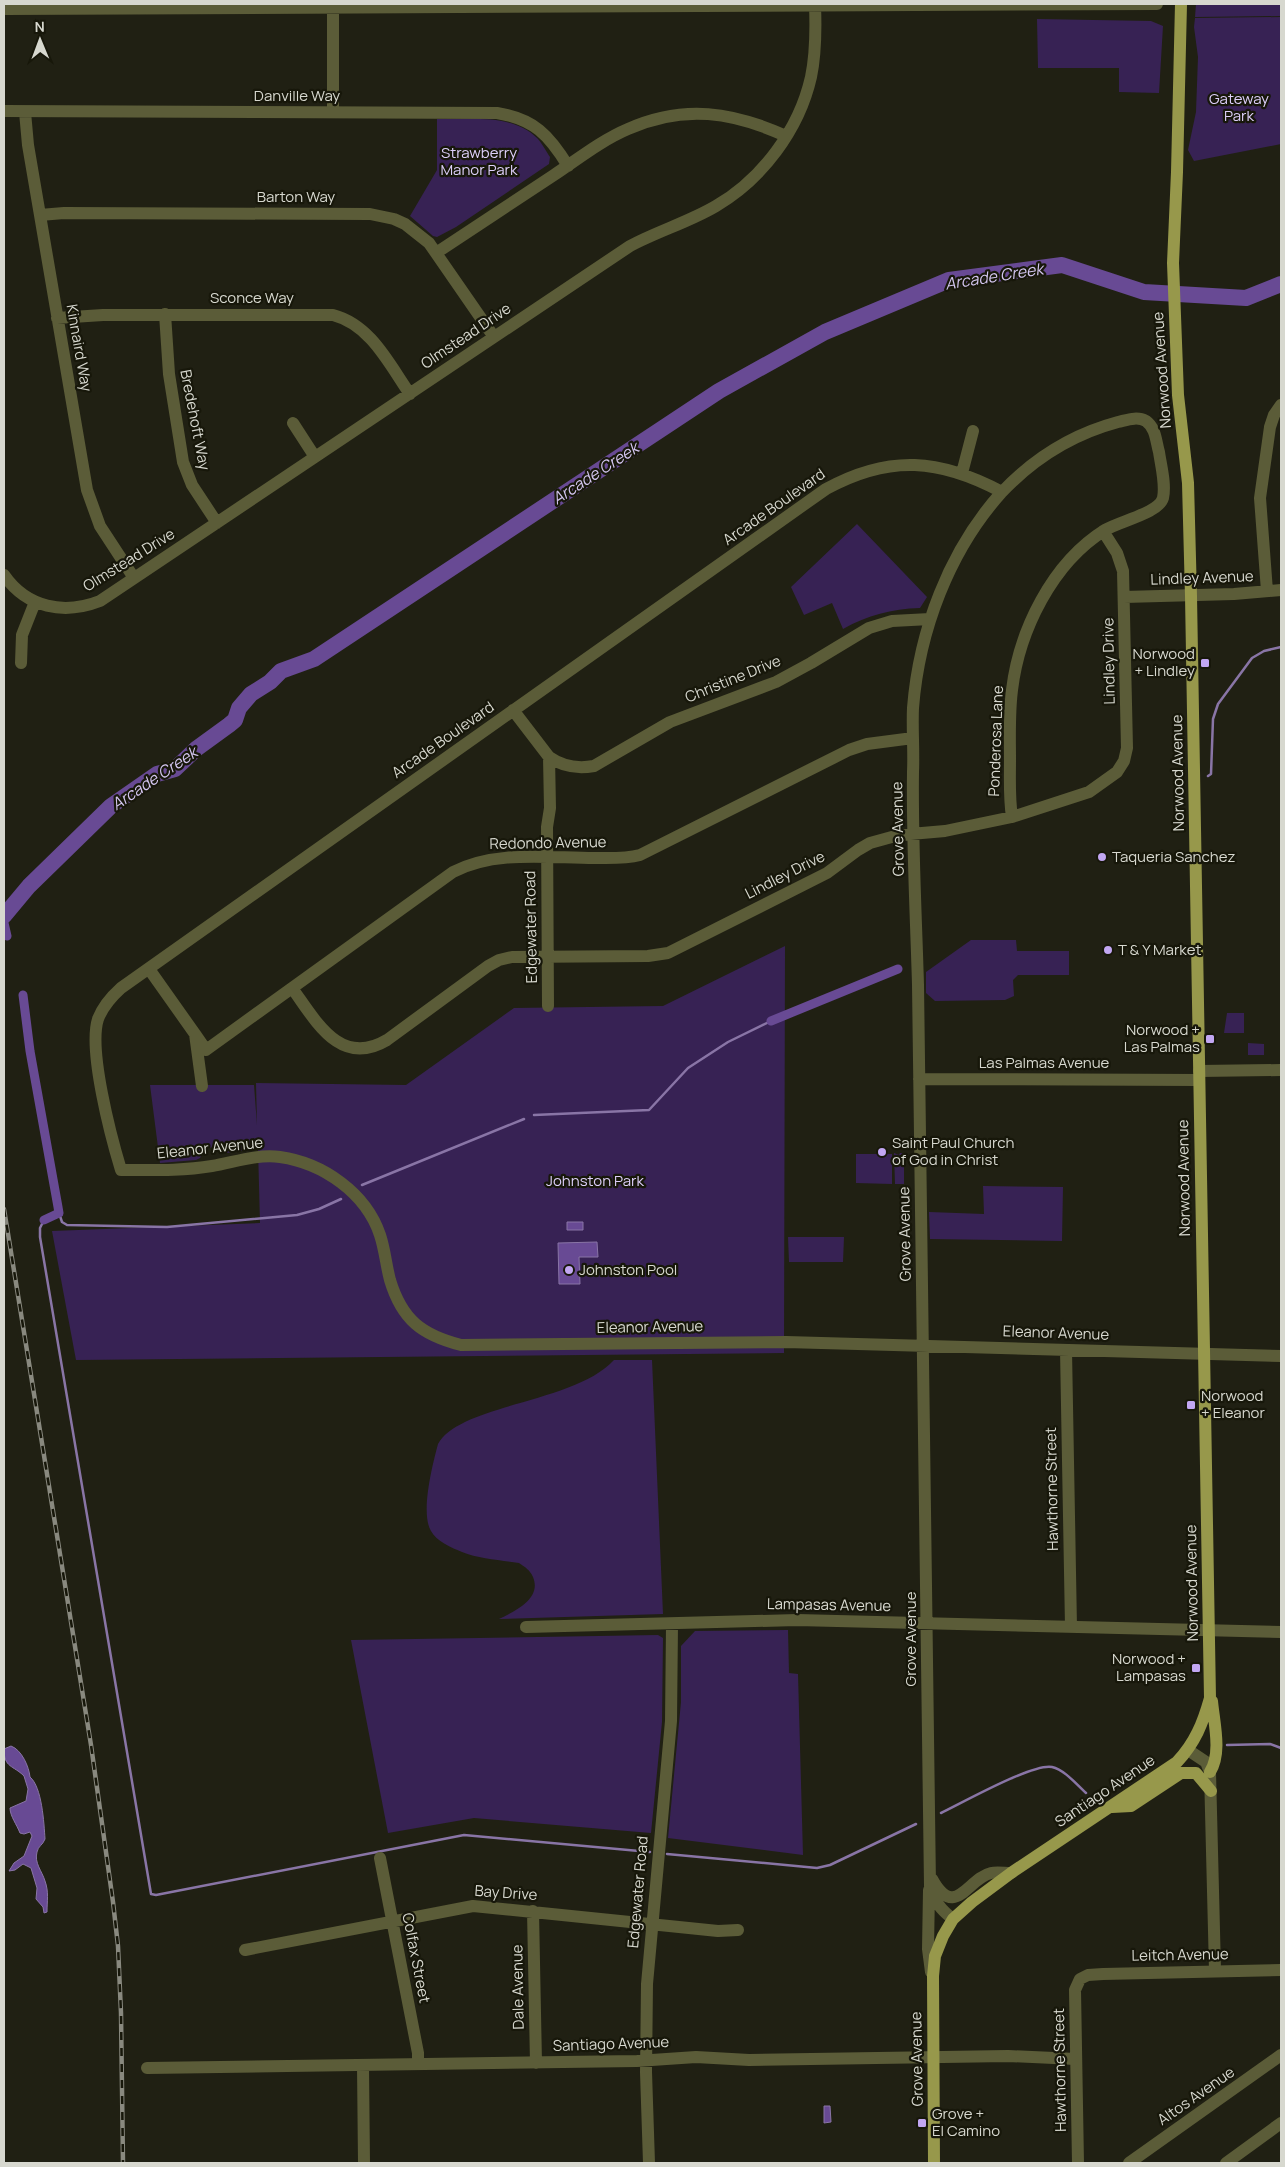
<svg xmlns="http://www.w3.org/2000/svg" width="1285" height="2167" font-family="Manrope,sans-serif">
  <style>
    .green { fill: #372254 }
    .water { fill: #684a94; stroke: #8975a6 }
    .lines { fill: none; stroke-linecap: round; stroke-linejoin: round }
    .stream { stroke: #8975a6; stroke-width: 2.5 }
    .canal { stroke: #684a94; stroke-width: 9 }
    .river { stroke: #684a94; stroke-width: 16 }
    .minor { stroke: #5b5c38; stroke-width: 12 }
    .major { stroke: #97984b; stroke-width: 12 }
    .rail-casing { stroke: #89897f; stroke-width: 4.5 }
    .rail { stroke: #17170a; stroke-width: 2.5; stroke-dasharray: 8; stroke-linecap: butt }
    .poi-dot { fill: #c2a7f2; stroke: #17170a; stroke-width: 2 }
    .labels { text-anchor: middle; stroke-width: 4.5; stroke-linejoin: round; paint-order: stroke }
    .street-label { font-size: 15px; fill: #d7d8cf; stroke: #17170a }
    .park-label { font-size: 15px; fill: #ddcffa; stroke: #17170a }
    .poi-label { font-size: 15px; fill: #d7d8cf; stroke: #17170a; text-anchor: start }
    .water-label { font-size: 16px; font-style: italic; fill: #d4c6f0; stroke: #17170a }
  </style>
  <rect width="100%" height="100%" fill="#202013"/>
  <!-- green -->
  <path class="green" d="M1196,4H1281V16L1195,17Z
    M1281,17V144L1194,161L1188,150L1196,112L1198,57L1194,27L1195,18Z
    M1037,19L1151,21L1163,26L1159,93L1119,92V68H1038Z
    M437,119C469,120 512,113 537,138C542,143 546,151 550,157L549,164L456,227L437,237L433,236L410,216L437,170Z
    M857,524L927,597L920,608C891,609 868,615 843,629L832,603L804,615L791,587Z
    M971,940H1016L1017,951H1069V975H1018L1013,980L1014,996L1005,1000L935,1001L926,993V972Z
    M785,946L784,1353L76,1360L52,1231L260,1223L258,1148L227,1153L219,1151L216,1147L205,1148L200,1158L196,1160L160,1163L150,1085H254L257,1125L256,1083L406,1085L514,1008L663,1006Z
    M1227,1013H1244V1033H1224Z
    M1248,1043L1264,1044V1055H1248Z
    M894,1153L899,1155L900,1153H904V1184H895Z
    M856,1154H892V1184L856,1183Z
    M983,1186L1063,1187L1062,1241L930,1239L929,1212L984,1214Z
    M788,1237H844L843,1262H789Z
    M614,1360H652L663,1614L499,1619C515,1611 542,1599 533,1577C530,1570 525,1567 519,1563C501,1560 479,1559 462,1552C452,1548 436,1541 431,1531C420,1513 433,1463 438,1444C460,1404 575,1403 614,1360Z
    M788,1630L789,1673L798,1674L803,1855L668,1838L681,1702V1646L695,1631Z
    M658,1635L663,1638L662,1722L651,1833L474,1818L388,1833L351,1640Z"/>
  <!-- water -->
  <path class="water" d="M567,1222H583V1230H567Z
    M597,1242L598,1257H579L580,1284H559L558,1243Z
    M11,1746C22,1750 29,1767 30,1777C42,1787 44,1823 45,1839C43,1845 38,1846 37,1852C34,1863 42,1871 45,1881C49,1892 47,1901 47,1912L44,1913L43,1907L36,1899L37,1888L31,1868L23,1864L15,1870L9,1871L14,1863L24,1856L32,1836L30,1832L24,1834L20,1833C17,1825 10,1816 10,1808L26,1801L28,1789L24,1776C13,1765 4,1768 4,1749Z
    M824,2106H830L831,2122L824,2123Z"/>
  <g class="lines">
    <!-- stream -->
    <path class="stream" d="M1208,776L1211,774L1213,719L1218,704L1252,658L1264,651L1281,647
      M534,1115L649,1110L688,1068L728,1042L771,1021
      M362,1185L524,1119
      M59,1213L62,1222L67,1225L167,1227L297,1215L319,1209L341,1199
      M44,1220L40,1228V1237L151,1894L156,1895L464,1835L650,1852
      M1227,1745L1270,1744L1281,1748
      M941,1813C962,1803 1033,1763 1052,1767C1065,1770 1077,1785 1086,1793
      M667,1854L817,1868L830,1865L916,1824"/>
    <!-- canal -->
    <path class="canal" d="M4,923L7,936
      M23,995L30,1051L58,1207L59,1213L44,1220
      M771,1021L898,969"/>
    <!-- river -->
    <path class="river" d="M4,916L29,886L111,806L157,774L175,769L196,749L229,725L235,720L239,708L251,694L270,682L281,671L314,659L719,391L825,332L949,280L1062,265L1144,292L1246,298L1281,284"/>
    <!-- minor -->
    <path class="minor" d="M333,8V112
      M4,9L1157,4
      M4,111L497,113C534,119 549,135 568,166
      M25,112L28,145L87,490L100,526L134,578
      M40,215L64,213L370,214L394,219L405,224L429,243L494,337
      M436,253C475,227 515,201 554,175C578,159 602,140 628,129C684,104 733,112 786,136
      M165,314L169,374L183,462L192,485L217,523
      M57,318L103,315H333C371,325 389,364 410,394
      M293,423L315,457
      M962,473L973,431
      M1002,492C940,459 890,454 826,489L121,988C111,997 103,1006 98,1019C88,1050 111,1137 121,1170C152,1170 182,1171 212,1166C235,1162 257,1154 280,1157C323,1163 366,1193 380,1235C385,1250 386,1265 390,1280C402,1320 422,1335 461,1345L786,1342L1281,1356
      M4,575C27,608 64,615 100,601L630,246C658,231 689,222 716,206C762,179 799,130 811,77C816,53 816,30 815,5
      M1267,591L1260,498L1270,427L1274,415L1281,405
      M1124,597L1234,594L1281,590
      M21,663L22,635L35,602
      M513,710L549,757L550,808L547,827L548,1006
      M549,757C563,767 577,769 594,766L670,722L776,682L811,663L869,628L892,621L930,619
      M149,969L195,1034L202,1086
      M292,988C316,1021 340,1068 387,1040L488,966L499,960L512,957L648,956L668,953L827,873L858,850L870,843L899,835L945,831L1012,817L1089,792L1117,772L1124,761L1127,748L1123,571L1117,553L1103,531
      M195,1034L206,1050L453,872C495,850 548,858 594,858C609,858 625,859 640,855L849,750L867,744L913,738
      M1199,1071L1281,1070
      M919,1079L1199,1080
      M1066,1350L1071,1627
      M526,1627L797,1620L1281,1632
      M1188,1750L1206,1762L1210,1772L1215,1970
      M380,1858L418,2053V2064
      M932,1879C955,1921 968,1878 991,1873C996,1872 1005,1873 1011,1873
      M929,1890L928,1949L931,1972
      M533,1911L536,2063
      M953,1919C941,1910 934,1901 930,1886L918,985C916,914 912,843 913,772C914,751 912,729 913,708C919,631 949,551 1001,493C1033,459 1073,434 1118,422C1127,420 1137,416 1146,421C1156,428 1156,442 1159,452C1161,466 1166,484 1163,498C1159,513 1120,521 1105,530C1052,563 1019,631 1012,690C1009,713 1010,737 1010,760C1010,779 1009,798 1012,817
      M245,1950L473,1906L718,1931L738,1930
      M363,2066L364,2163
      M147,2068L637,2061L696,2057L749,2060L1008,2056L1076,2059
      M649,2163L646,2072L647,1984L671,1721L672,1625
      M1078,2163L1075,1990L1080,1979L1088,1975L1103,1974L1281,1970
      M1129,2163L1281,2055
      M1226,2163L1281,2123"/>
    <!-- major -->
    <path class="major" d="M1210,1772C1222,1753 1214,1723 1212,1701
      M1112,1807L1131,1806L1181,1773H1196L1211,1791
      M934,2163L933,1976L935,1956L943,1936L953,1919L972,1902L1011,1873L1177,1762C1195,1743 1203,1723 1210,1698L1191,596L1188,483L1178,395L1173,263L1177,172L1181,4"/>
    <!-- rail casing -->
    <g class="rail-casing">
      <path id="rail" d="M4,1209L91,1745L113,1902L118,1946L121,2013L123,2163"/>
    </g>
    <!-- rail -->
    <use href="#rail" class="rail"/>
  </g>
  <!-- markers -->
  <g class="poi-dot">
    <rect x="1200" y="658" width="10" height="10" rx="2.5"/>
    <circle cx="1102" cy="857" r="5"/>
    <circle cx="1108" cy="950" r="5"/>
    <rect x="1205" y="1034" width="10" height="10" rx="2.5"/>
    <circle cx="882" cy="1152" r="5"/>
    <circle cx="569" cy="1270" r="5"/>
    <rect x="1186" y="1400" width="10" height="10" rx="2.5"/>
    <rect x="1191" y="1663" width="10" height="10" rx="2.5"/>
    <rect x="917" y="2118" width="10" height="10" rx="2.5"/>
  </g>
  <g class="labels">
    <!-- street labels -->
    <g class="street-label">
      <text x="297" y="101">Danville Way</text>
      <text x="296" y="202">Barton Way</text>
      <text x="252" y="303">Sconce Way</text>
      <text transform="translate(466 336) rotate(-34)" y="5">Olmstead Drive</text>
      <text transform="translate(79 348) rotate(80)" y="5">Kinnaird Way</text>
      <text transform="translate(1162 370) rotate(-94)" y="5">Norwood Avenue</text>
      <text transform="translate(195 420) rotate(79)" y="5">Bredehoft Way</text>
      <text transform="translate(774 507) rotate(-35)" y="5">Arcade Boulevard</text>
      <text transform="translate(129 560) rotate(-32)" y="5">Olmstead Drive</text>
      <text transform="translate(1202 578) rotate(-2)" y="5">Lindley Avenue</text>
      <text transform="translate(1109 661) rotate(-91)" y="5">Lindley Drive</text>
      <text transform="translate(733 679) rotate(-22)" y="5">Christine Drive</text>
      <text transform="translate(443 740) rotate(-35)" y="5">Arcade Boulevard</text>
      <text transform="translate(996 741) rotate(-88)" y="5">Ponderosa Lane</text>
      <text transform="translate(1178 773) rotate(-91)" y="5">Norwood Avenue</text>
      <text transform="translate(898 829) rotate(-91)" y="5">Grove Avenue</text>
      <text transform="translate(548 843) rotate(-1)" y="5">Redondo Avenue</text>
      <text transform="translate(785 875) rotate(-27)" y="5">Lindley Drive</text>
      <text transform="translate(531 927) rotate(-91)" y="5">Edgewater Road</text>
      <text x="1044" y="1068">Las Palmas Avenue</text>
      <text transform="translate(210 1148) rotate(-6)" y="5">Eleanor Avenue</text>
      <text transform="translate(1184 1178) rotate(-91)" y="5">Norwood Avenue</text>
      <text transform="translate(905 1234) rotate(-91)" y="5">Grove Avenue</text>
      <text transform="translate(650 1327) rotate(-1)" y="5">Eleanor Avenue</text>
      <text transform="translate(1056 1333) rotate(2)" y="5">Eleanor Avenue</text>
      <text transform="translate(1052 1489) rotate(-91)" y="5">Hawthorne Street</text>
      <text transform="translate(1192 1583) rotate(-91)" y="5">Norwood Avenue</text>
      <text transform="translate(829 1605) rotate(1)" y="5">Lampasas Avenue</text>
      <text transform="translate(911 1639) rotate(-90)" y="5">Grove Avenue</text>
      <text transform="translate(1105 1791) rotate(-34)" y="5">Santiago Avenue</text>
      <text transform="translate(638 1892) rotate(-85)" y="5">Edgewater Road</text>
      <text transform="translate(506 1893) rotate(4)" y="5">Bay Drive</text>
      <text transform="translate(1180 1955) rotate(-1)" y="5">Leitch Avenue</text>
      <text transform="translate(416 1958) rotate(79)" y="5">Colfax Street</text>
      <text transform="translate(518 1987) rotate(-91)" y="5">Dale Avenue</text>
      <text transform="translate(611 2044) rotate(-2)" y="5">Santiago Avenue</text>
      <text transform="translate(917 2059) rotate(-91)" y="5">Grove Avenue</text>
      <text transform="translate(1060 2070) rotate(-91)" y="5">Hawthorne Street</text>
      <text transform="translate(1196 2096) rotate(-35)" y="5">Altos Avenue</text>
    </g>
    <!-- park labels -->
    <g class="park-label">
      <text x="1239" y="104">Gateway<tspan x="1239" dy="17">Park</tspan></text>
      <text x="479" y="158">Strawberry<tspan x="479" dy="17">Manor Park</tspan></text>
      <text x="595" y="1186">Johnston Park</text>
    </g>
    <!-- poi labels -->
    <g class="poi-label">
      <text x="1195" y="659" text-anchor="end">Norwood<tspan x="1195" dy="17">+ Lindley</tspan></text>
      <text x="1112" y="862">Taqueria Sanchez</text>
      <text x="1118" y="955">T &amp; Y Market</text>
      <text x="1200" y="1035" text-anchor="end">Norwood +<tspan x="1200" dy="17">Las Palmas</tspan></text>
      <text x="892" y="1148">Saint Paul Church<tspan x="892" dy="17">of God in Christ</tspan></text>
      <text x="579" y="1275">Johnston Pool</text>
      <text x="1201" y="1401">Norwood<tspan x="1201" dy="17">+ Eleanor</tspan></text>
      <text x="1186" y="1664" text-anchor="end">Norwood +<tspan x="1186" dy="17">Lampasas</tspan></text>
      <text x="932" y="2119">Grove +<tspan x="932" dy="17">El Camino</tspan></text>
    </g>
    <!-- water labels -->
    <g class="water-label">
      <text transform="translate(994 276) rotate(-9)" y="6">Arcade Creek</text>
      <text transform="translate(595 473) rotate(-33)" y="6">Arcade Creek</text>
      <text transform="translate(154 778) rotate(-34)" y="6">Arcade Creek</text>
    </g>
  </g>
  <!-- border -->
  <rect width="1285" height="2167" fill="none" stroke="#d7d8cf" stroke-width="10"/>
  <!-- north arrow -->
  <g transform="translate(40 40) rotate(359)" stroke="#17170a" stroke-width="4" paint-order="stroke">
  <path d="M0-4L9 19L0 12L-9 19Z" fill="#d7d8cf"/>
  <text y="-8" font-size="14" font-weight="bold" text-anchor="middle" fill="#d7d8cf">N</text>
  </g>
</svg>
